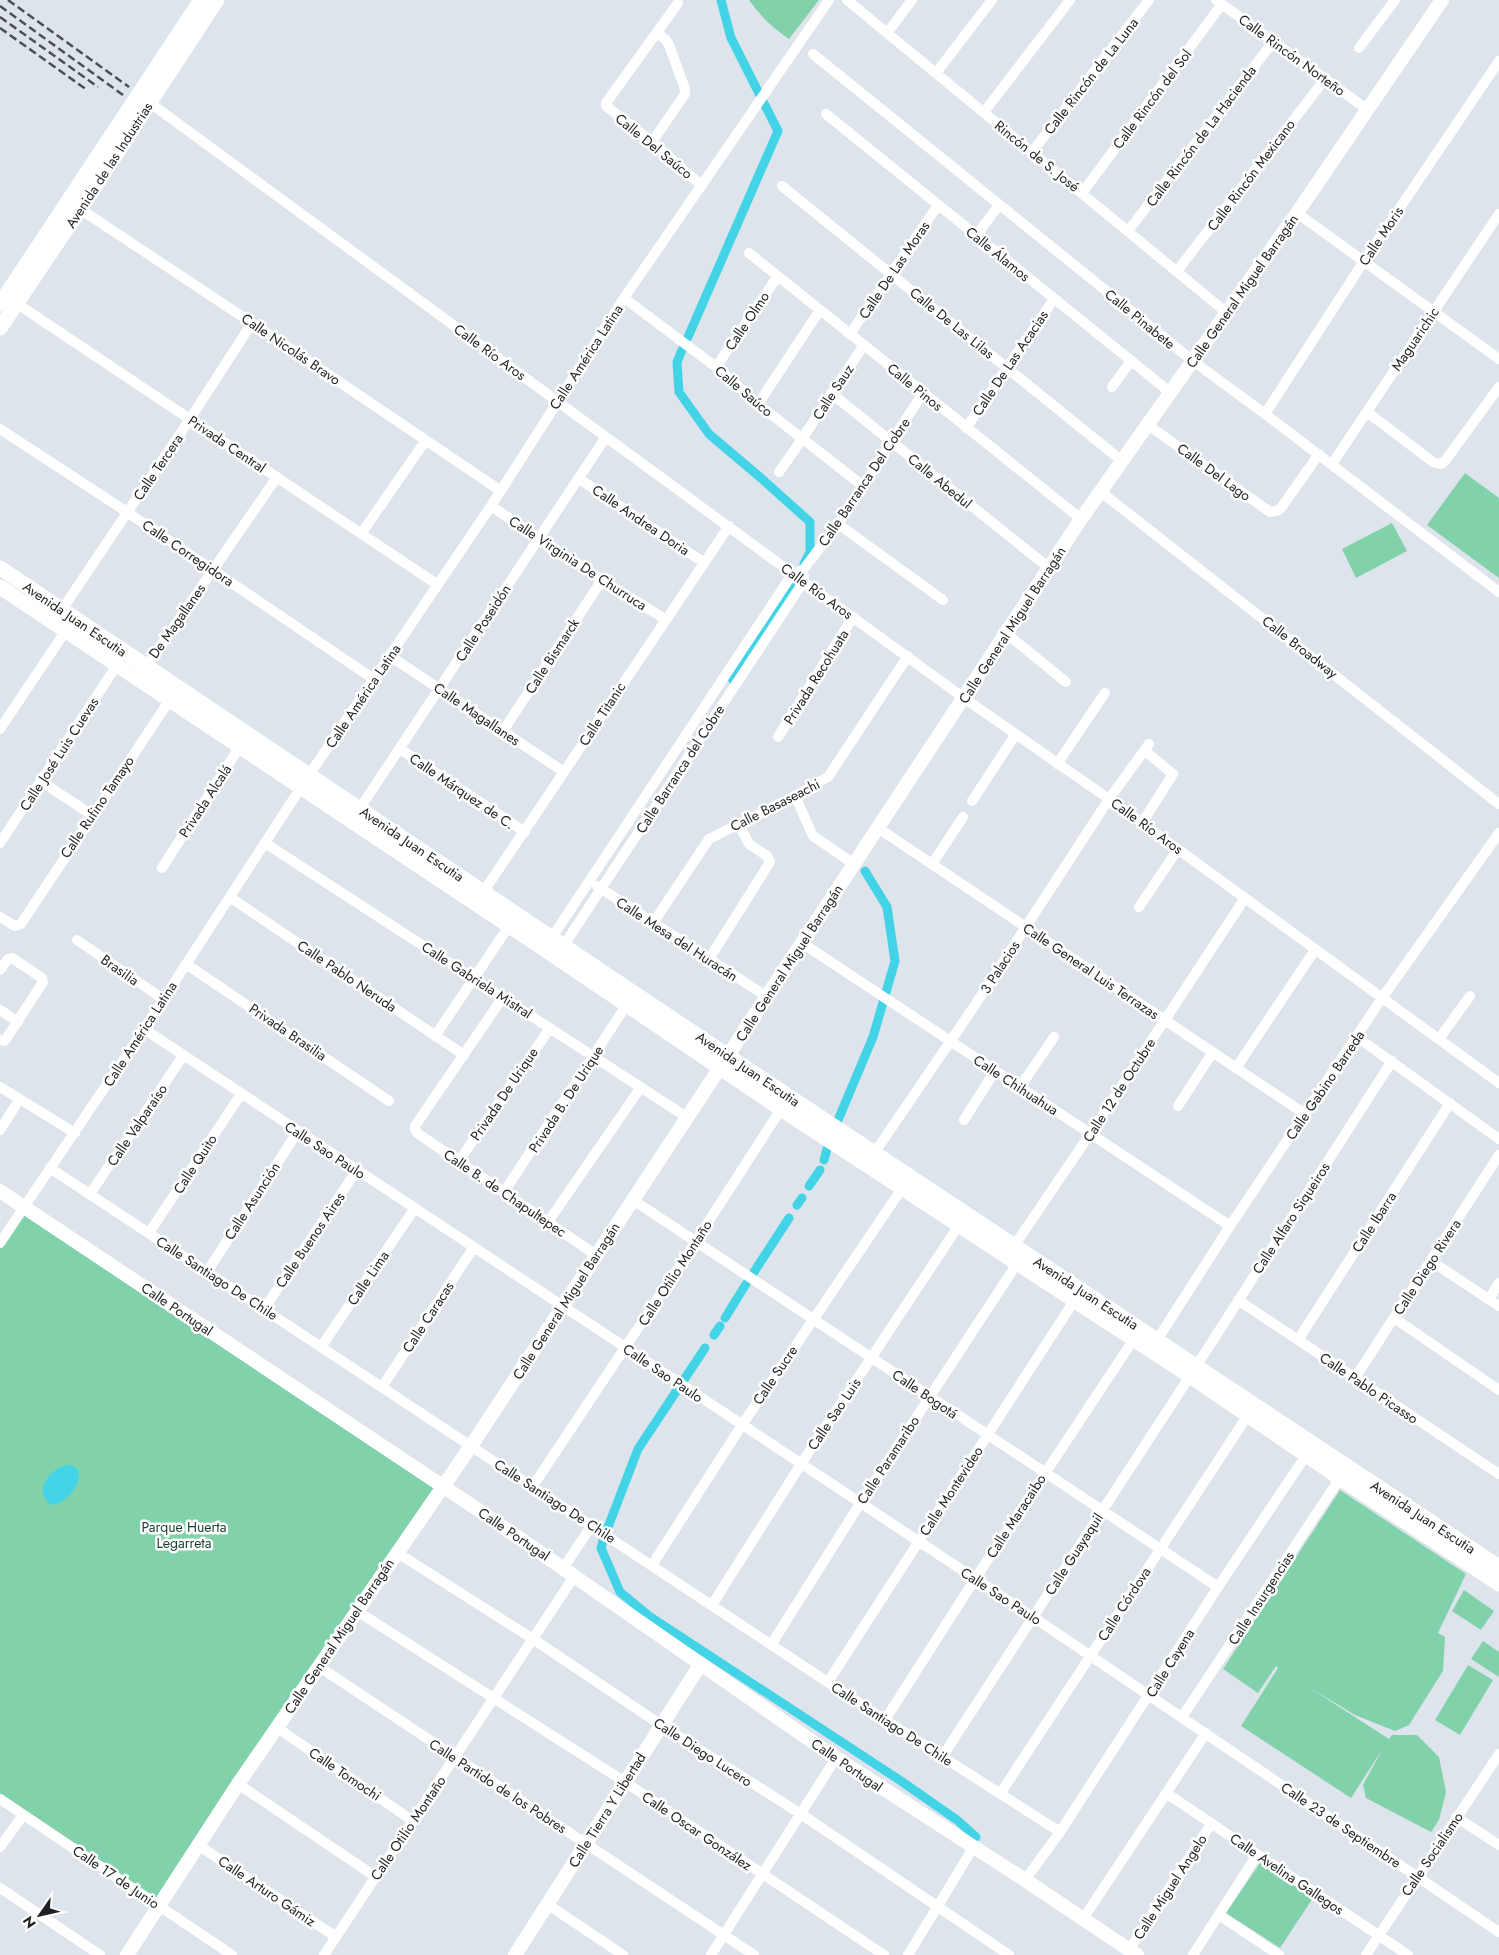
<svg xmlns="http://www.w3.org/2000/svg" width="1499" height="1955" font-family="Jost,sans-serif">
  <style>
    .green { fill: #81d2ab }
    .water { fill: #42d4e6 }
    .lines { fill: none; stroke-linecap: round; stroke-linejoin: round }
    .canal { stroke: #42d4e6; stroke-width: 9 }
    .street { stroke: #fff; stroke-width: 10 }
    .secondary { stroke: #fff; stroke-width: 14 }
    .primary { stroke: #fff; stroke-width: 15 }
    .rail { stroke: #4c4f52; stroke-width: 2.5; stroke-dasharray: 8 4; stroke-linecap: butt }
    .labels { text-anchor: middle; stroke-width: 5; stroke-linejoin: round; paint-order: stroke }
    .street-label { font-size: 14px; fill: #1e2022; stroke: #fff }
    .park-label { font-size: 14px; fill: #113f2c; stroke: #fff }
  </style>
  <rect width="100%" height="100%" fill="#dee4eb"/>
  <!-- green -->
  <path class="green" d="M749,0H819L789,39C773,28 761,17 749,0Z
    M1465,473L1499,498V578L1427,525Z
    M1392,523L1407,551L1356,578L1342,549Z
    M23,1207L444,1486L159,1906L0,1799V1243Z
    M1340,1490L1466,1574L1438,1633L1445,1637L1443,1671L1409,1725L1395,1731L1355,1715L1307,1686L1389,1739L1392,1735H1417L1439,1757L1446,1792L1439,1820L1431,1832L1366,1798L1363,1785L1382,1750L1351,1798L1241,1726L1278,1668L1276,1666L1258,1693L1223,1669Z
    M1464,1590L1494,1611L1481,1630L1452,1611Z
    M1483,1641L1499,1652V1677L1471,1659Z
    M1468,1665L1493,1680L1460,1735L1435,1720Z
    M1260,1863L1313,1898L1280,1948L1226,1913Z"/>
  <!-- water -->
  <path class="water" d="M67,1465C92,1465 73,1502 52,1505C32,1492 49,1469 67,1465Z"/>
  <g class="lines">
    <!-- canal -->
    <path class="canal" d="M688,337L778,131L731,38L721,0
      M682,350L677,362L679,392L709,434L761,478L810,522V552L804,564
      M733,680L732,678L787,594L797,577
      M838,1120L873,1037L895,961L887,907L865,871
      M824,1160L827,1149
      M809,1186L820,1170
      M797,1205L802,1198
      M754,1272L789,1218
      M725,1318L746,1284
      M714,1335L720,1326
      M608,1527L638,1449L705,1348
      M603,1541L601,1548L620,1592L649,1616L901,1781L957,1820L976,1837"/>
    <!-- street -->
    <path class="street" d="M847,0L1227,313
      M1216,0L1368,110
      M678,3L606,103V106L652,142L702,186
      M887,33L912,0
      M1359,48L1395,0
      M813,54L1193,361L1265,414L1499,592
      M936,73L992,0
      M146,100L793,574L964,698L1109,799L1499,1083
      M984,112L1070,0
      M826,114L1171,393
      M652,142L685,94V89L669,45L666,40L657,33
      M1032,152L1149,0
      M782,186L1122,461
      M1082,193L1222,4
      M80,209L252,323L501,491
      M1297,213L1499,359
      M1128,231L1273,42
      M976,236L999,205
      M749,253L1081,519
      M1177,271L1325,79
      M624,298L716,367L758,404L863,486
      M16,303L438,585
      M850,334L938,205
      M716,367L778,276
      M1112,387L1131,361
      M831,393L1049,568
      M758,404L820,310
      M1367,412L1433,462L1441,464L1445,461L1499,387
      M1265,414L1364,261L1499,61
      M1148,425L1270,512L1277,511L1281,508L1319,454
      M966,428L1054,299
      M0,429L127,512L375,680
      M1332,464L1499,214
      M779,472C809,431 835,387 864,345
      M578,478L703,562
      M1101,492L1499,804
      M491,506L602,580L665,619
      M838,524L943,600
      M361,534L426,440
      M59,614L190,419L252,323
      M1007,634L1066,682
      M390,656L564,772
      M146,667L277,477
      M0,729L69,626
      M503,731L602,580
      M778,737L853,617
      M400,749L525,832
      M1057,764L1105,693
      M42,782L92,815
      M795,796L813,836L854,864
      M972,801L1016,734
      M360,808L606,437
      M1142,823L1173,774L1145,751
      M878,828L1305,1114
      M0,843L117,665
      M265,843L688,1118
      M932,864L963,817
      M162,868L242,743
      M597,886L766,996
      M480,897L729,526
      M231,898L464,1055
      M1139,907L1178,849
      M0,917L15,926L21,924L173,695
      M653,923L709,839L795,796L828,777L908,656
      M77,940L163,999
      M549,942L787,582L793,574L803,570L838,524L923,393
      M802,943L1230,1226
      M560,951L804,581V576
      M709,959L770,862L767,856L749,844L738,823
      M186,964L389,1101
      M0,970L8,959L12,958L42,978L43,982L6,1039L4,1041L0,1040
      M503,997L415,1126V1129L417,1133L596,1255
      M0,1010L18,1022
      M144,1029L1033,1617L1499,1932
      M435,1036L509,926
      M1357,1037L1499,1139
      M1439,1039L1470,996
      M1236,1068L1315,950
      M0,1087L75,1133
      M1020,1087L1054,1037
      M1178,1106L1213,1052
      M964,1120L995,1071
      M0,1130L19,1100
      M871,1158L975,1005L1109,799L1149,744
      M459,1161L550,1028
      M50,1168L885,1720L1060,1832
      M504,1192L626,1006
      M90,1194L183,1056
      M633,1200L1218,1587
      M548,1222L641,1087
      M149,1233L241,1094
      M0,1243L144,1029L309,775L491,506L624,298L829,0
      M1012,1249L1090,1134L1245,898
      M1431,1261L1499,1306
      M207,1272L298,1131
      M1489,1299L1499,1283
      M1238,1300L1499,1474
      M264,1309L357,1170
      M1394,1318L1499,1390
      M1157,1340L1230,1226L1382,998L1499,833
      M1298,1340L1450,1103
      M321,1347L415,1208
      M1355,1378L1499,1155
      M382,1387L474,1247
      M533,1486L696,1241L781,1109
      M396,1552L533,1639L661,1725L801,1814L1009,1955
      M652,1565L742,1425L903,1187
      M564,1567L592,1525
      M712,1605L801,1464L959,1225
      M357,1611L625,1782L884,1955
      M771,1645L861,1502L1020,1259
      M318,1666L754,1955
      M828,1682L1074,1301
      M1182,1717L1340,1478
      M885,1720L975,1579L1134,1339
      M276,1727L413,1821
      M942,1757L1190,1376L1392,1061
      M238,1784L376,1877
      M1166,1793L1408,1955
      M1000,1794L1248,1415
      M0,1799L232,1955
      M1456,1817L1499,1845
      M198,1845L336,1937
      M0,1847L23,1815
      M1025,1880L1060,1832L1218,1587L1309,1451
      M0,1888L100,1955
      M547,1904L623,1955
      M1219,1915L1279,1955
      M1083,1919L1206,1733
      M1129,1950L1211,1824
      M324,1955L575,1575
      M711,1955L836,1758
      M908,1955L973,1848
      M1193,1955L1257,1855
      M1366,1955L1499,1754"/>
    <!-- secondary -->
    <path class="secondary" d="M0,1191L486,1515L836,1758L1025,1880L1137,1955
      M127,1955L238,1784L471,1446L1081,519L1297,213L1442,0
      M515,1955L700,1665"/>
    <!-- primary -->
    <path class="primary" d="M0,304L201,0
      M0,328L80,209L217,0
      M0,568L728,1056L1499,1567
      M0,587L544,949L781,1109L1190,1376L1340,1478L1499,1584"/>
    <!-- rail -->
    <path class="rail" d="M8,0L129,87
      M0,6L123,95
      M0,17L98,87
      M0,28L87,90"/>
  </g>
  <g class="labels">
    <!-- street labels -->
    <g class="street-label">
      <text transform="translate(1292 55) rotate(36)" y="5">Calle Rincón Norteño</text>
      <text transform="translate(1091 76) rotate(-52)" y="5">Calle Rincón de La Luna</text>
      <text transform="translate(1152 99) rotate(-53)" y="5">Calle Rincón del Sol</text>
      <text transform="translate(1201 136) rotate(-53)" y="5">Calle Rincón de La Hacienda</text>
      <text transform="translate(654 146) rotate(39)" y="5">Calle Del Saúco</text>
      <text transform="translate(1037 156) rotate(39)" y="5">Rincón de S. José</text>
      <text transform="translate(109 165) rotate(-57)" y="5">Avenida de las Industrias</text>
      <text transform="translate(1251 175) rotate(-53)" y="5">Calle Rincón Mexicano</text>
      <text transform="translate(1381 236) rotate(-56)" y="5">Calle Moris</text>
      <text transform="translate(998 254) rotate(39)" y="5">Calle Álamos</text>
      <text transform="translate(894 270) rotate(-56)" y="5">Calle De Las Moras</text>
      <text transform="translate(1242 291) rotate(-55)" y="5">Calle General Miguel Barragán</text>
      <text transform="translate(1140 319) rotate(39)" y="5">Calle Pinabete</text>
      <text transform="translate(747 321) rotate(-56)" y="5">Calle Olmo</text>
      <text transform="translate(952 323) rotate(39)" y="5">Calle De Las Lilas</text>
      <text transform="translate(1415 339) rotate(-56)" y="5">Maguarichic</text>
      <text transform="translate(291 349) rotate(34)" y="5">Calle Nicolás Bravo</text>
      <text transform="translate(490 352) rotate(36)" y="5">Calle Río Aros</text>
      <text transform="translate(586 357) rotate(-57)" y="5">Calle América Latina</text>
      <text transform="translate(1010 363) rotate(-56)" y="5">Calle De Las Acacias</text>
      <text transform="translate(915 387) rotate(39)" y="5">Calle Pinos</text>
      <text transform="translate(744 391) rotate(40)" y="5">Calle Saúco</text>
      <text transform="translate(833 392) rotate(-57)" y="5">Calle Sauz</text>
      <text transform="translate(227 444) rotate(34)" y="5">Privada Central</text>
      <text transform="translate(158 467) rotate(-56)" y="5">Calle Tercera</text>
      <text transform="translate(1214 472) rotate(36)" y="5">Calle Del Lago</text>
      <text transform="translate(940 481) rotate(39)" y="5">Calle Abedul</text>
      <text transform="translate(864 482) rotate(-56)" y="5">Calle Barranca Del Cobre</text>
      <text transform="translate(641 520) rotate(34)" y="5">Calle Andrea Doria</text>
      <text transform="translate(188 553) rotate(34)" y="5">Calle Corregidora</text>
      <text transform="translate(578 563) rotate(33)" y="5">Calle Virginia De Churruca</text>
      <text transform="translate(817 591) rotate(36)" y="5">Calle Río Aros</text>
      <text transform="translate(75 619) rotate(34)" y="5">Avenida Juan Escutia</text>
      <text transform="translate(177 621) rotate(-55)" y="5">De Magallanes</text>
      <text transform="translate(483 623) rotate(-57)" y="5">Calle Poseidón</text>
      <text transform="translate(1012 625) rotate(-57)" y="5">Calle General Miguel Barragán</text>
      <text transform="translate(1300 647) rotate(38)" y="5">Calle Broadway</text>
      <text transform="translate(552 656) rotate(-57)" y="5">Calle Bismarck</text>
      <text transform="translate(816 677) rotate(-58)" y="5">Privada Recohuata</text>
      <text transform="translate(363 696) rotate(-56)" y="5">Calle América Latina</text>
      <text transform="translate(477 714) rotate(34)" y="5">Calle Magallanes</text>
      <text transform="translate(602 714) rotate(-57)" y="5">Calle Titanic</text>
      <text transform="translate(59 754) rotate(-57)" y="5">Calle José Luis Cuevas</text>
      <text transform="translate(680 769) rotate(-57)" y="5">Calle Barranca del Cobre</text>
      <text transform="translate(462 791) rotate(34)" y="5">Calle Márquez de C.</text>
      <text transform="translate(205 801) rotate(-57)" y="5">Privada Alcalá</text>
      <text transform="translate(775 805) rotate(-27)" y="5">Calle Basaseachi</text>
      <text transform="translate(97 807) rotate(-56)" y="5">Calle Rufino Tamayo</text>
      <text transform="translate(1147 826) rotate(36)" y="5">Calle Río Aros</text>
      <text transform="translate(412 844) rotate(34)" y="5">Avenida Juan Escutia</text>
      <text transform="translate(677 939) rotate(33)" y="5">Calle Mesa del Huracán</text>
      <text transform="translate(789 963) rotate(-57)" y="5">Calle General Miguel Barragán</text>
      <text transform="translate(1000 967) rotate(-57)" y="5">3 Palacios</text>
      <text transform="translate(120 970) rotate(35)" y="5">Brasilia</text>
      <text transform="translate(1091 971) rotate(34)" y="5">Calle General Luis Terrazas</text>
      <text transform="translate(347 976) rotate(34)" y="5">Calle Pablo Neruda</text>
      <text transform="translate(477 980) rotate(33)" y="5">Calle Gabriela Mistral</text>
      <text transform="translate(288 1032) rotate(34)" y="5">Privada Brasilia</text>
      <text transform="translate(140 1034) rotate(-57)" y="5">Calle América Latina</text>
      <text transform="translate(748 1069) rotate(34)" y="5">Avenida Juan Escutia</text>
      <text transform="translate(1016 1085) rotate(33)" y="5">Calle Chihuahua</text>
      <text transform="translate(1325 1085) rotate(-56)" y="5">Calle Gabino Barreda</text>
      <text transform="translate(1119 1090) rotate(-57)" y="5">Calle 12 de Octubre</text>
      <text transform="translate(504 1094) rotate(-56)" y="5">Privada De Urique</text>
      <text transform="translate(566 1099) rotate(-57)" y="5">Privada B. De Urique</text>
      <text transform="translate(137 1125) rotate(-56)" y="5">Calle Valparaíso</text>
      <text transform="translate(325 1150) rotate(33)" y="5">Calle Sao Paulo</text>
      <text transform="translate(195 1164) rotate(-57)" y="5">Calle Quito</text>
      <text transform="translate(505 1193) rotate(34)" y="5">Calle B. de Chapultepec</text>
      <text transform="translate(252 1201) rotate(-57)" y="5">Calle Asunción</text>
      <text transform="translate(1291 1218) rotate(-57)" y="5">Calle Alfaro Siqueiros</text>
      <text transform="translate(1374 1222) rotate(-57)" y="5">Calle Ibarra</text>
      <text transform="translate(310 1240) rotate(-56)" y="5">Calle Buenos Aires</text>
      <text transform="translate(1427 1267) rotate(-57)" y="5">Calle Diego Rivera</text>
      <text transform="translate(675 1273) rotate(-57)" y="5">Calle Otilio Montaño</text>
      <text transform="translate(217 1278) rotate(33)" y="5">Calle Santiago De Chile</text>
      <text transform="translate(368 1278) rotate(-56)" y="5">Calle Lima</text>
      <text transform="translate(1086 1293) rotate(33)" y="5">Avenida Juan Escutia</text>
      <text transform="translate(566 1301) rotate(-57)" y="5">Calle General Miguel Barragán</text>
      <text transform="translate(177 1309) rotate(34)" y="5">Calle Portugal</text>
      <text transform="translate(428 1317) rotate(-57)" y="5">Calle Caracas</text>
      <text transform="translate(663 1373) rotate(34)" y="5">Calle Sao Paulo</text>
      <text transform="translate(775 1375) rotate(-56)" y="5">Calle Sucre</text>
      <text transform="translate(1369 1388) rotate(34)" y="5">Calle Pablo Picasso</text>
      <text transform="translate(925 1394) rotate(34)" y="5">Calle Bogotá</text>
      <text transform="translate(834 1414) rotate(-56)" y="5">Calle Sao Luis</text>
      <text transform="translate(888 1460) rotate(-57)" y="5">Calle Paramaribo</text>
      <text transform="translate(951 1491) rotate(-57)" y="5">Calle Montevideo</text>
      <text transform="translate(555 1501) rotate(33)" y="5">Calle Santiago De Chile</text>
      <text transform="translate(1016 1516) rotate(-57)" y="5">Calle Maracaibo</text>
      <text transform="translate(1423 1517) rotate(33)" y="5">Avenida Juan Escutia</text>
      <text transform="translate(514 1534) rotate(34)" y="5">Calle Portugal</text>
      <text transform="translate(1074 1554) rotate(-57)" y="5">Calle Guayaquil</text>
      <text transform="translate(1001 1596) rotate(33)" y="5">Calle Sao Paulo</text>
      <text transform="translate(1261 1598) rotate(-57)" y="5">Calle Insurgencias</text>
      <text transform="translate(1124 1604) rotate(-57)" y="5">Calle Córdova</text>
      <text transform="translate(339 1636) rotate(-56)" y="5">Calle General Miguel Barragán</text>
      <text transform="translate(1170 1663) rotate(-58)" y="5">Calle Cayena</text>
      <text transform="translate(892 1724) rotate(33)" y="5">Calle Santiago De Chile</text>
      <text transform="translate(703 1752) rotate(33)" y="5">Calle Diego Lucero</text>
      <text transform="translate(847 1765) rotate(34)" y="5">Calle Portugal</text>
      <text transform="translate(345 1774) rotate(34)" y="5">Calle Tomochi</text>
      <text transform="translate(498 1786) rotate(33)" y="5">Calle Partido de los Pobres</text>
      <text transform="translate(607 1810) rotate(-58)" y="5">Calle Tierra Y Libertad</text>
      <text transform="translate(1341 1825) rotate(34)" y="5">Calle 23 de Septiembre</text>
      <text transform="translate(408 1828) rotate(-56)" y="5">Calle Otilio Montaño</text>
      <text transform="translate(697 1831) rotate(34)" y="5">Calle Oscar González</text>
      <text transform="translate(1432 1854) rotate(-56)" y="5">Calle Socialismo</text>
      <text transform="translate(1287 1874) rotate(34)" y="5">Calle Avelina Gallegos</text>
      <text transform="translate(116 1877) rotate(34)" y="5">Calle 17 de Junio</text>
      <text transform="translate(1170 1887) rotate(-57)" y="5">Calle Miguel Angelo</text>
      <text transform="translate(267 1891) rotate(34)" y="5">Calle Arturo Gámiz</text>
    </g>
    <!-- park labels -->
    <g class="park-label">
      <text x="184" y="1532">Parque Huerta<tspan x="184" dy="16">Legarreta</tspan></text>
    </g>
  </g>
  <!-- north arrow -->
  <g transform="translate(40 1915) rotate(236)" stroke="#ffffff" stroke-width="4" paint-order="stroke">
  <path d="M0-4L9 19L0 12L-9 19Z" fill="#1e2022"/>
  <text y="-8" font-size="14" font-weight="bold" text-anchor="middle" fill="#1e2022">N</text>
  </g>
</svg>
